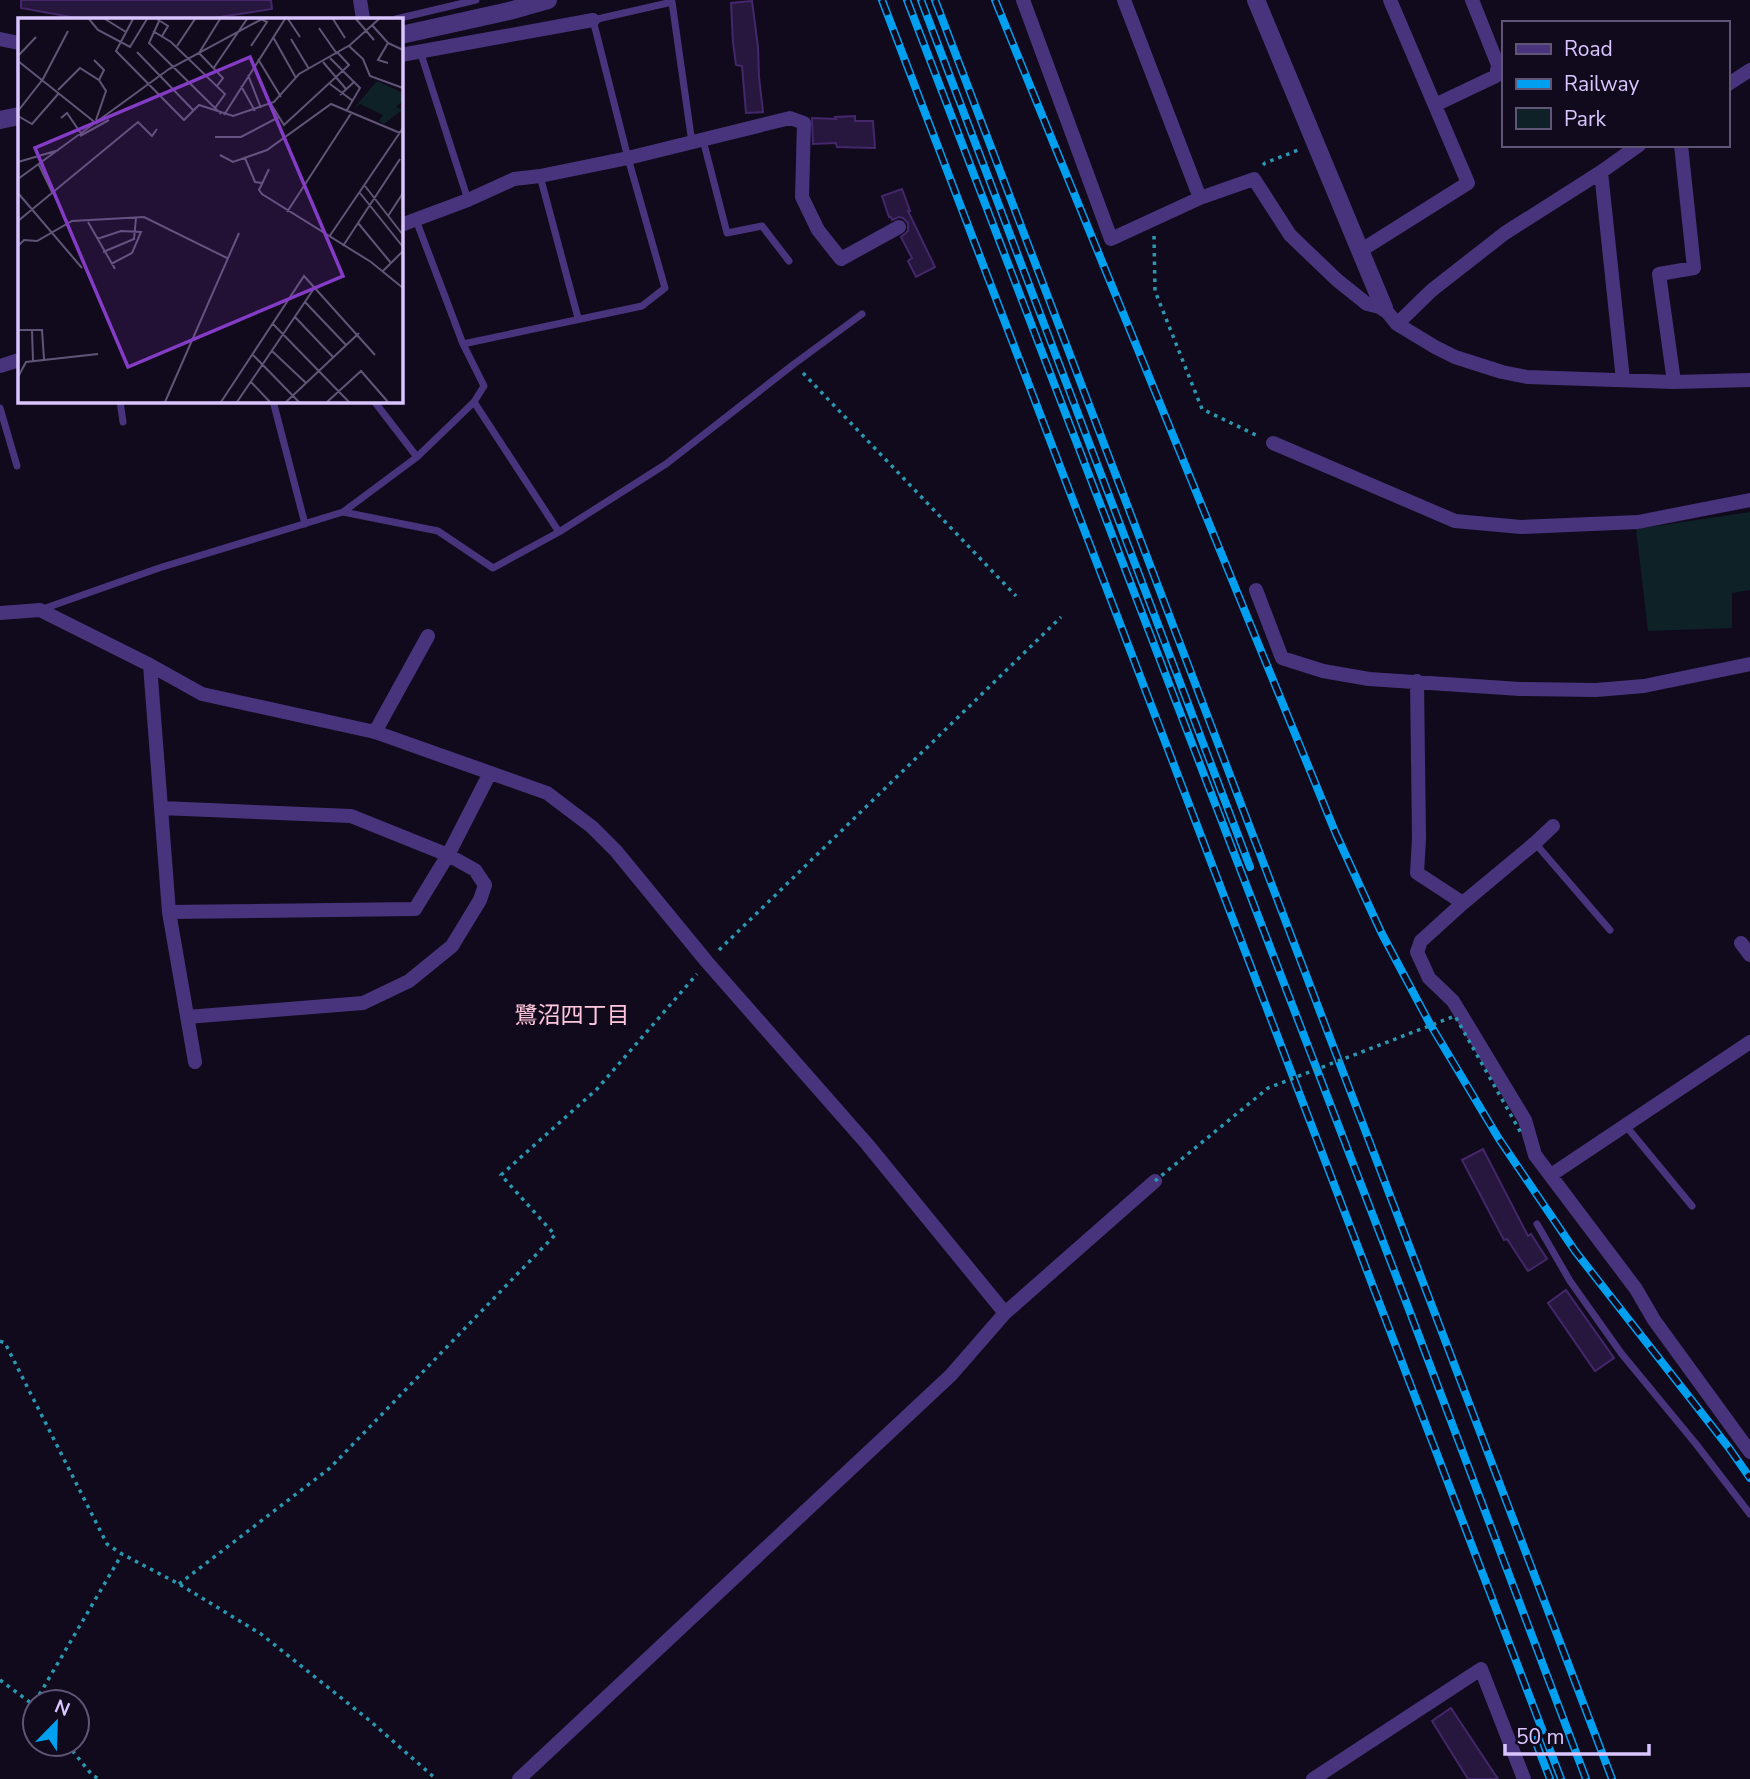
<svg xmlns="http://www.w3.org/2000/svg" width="1750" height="1779" font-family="'Nunito Sans','Noto Sans JP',sans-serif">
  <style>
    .green { fill: #0d2126 }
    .building { fill: #27163d; stroke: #44276a; stroke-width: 2 }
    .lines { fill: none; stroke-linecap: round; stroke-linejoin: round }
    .path { stroke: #2998b0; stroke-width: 3.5; stroke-dasharray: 3.5 5; stroke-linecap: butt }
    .service { stroke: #48347c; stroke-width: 7 }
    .minor { stroke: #48347c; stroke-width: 14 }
    .tertiary { stroke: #48347c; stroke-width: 18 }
    .rail-casing { stroke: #009ff0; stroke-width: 8 }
    .rail { stroke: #110a1c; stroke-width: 5; stroke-dasharray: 16; stroke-linecap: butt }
    .path-bridge { stroke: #2998b0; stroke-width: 3.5; stroke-dasharray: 3.5 5; stroke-linecap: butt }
    .labels { text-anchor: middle; stroke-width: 5; stroke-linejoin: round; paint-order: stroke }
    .neighbourhood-label { font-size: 23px; fill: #ffc7dd; stroke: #110a1c }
    .inset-road { fill: none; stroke: #615577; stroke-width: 2 }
    .view { fill: #843bc5; fill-opacity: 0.15; stroke: #843bc5; stroke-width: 3.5 }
    .inset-edge { fill: none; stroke: #d9c5ff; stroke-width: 3.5 }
  </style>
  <rect width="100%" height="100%" fill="#110a1c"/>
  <!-- green -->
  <path class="green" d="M1750,512V590L1732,593V628L1648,631L1636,529Z"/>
  <!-- building -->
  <path class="building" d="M21,0H271L272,9L206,19H82L21,8Z
    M752,1L758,47L759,77L763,112L746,113L742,66L736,65L733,42L731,3Z
    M855,116V121H873L875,148L837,147L836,143L813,144L812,118L836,119L835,117Z
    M902,189L910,211H908L935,267L916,277L908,261L912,258L901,237L908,231V223L903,218L899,217L892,220L891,217H889L882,196Z
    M1483,1149L1528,1236L1531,1234L1547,1259L1528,1271L1507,1239L1504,1240L1462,1160Z
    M1566,1290L1614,1358L1595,1371L1548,1303Z
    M1451,1708L1498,1779H1468L1432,1721Z"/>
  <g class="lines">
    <!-- path -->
    <path class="path" d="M1263,165L1265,163L1301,149
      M1154,236L1155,291L1202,409L1258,436
      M803,373L1016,596
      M719,950L1061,617
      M0,1341L5,1343L107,1544L122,1554L179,1584L261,1634L369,1720L436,1779
      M179,1584L330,1468L555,1235L501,1175L597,1089L697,974
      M0,1680L35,1706
      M35,1702L122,1554
      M67,1744L92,1775L99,1779"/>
    <!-- service -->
    <path class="service" d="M396,19L476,0
      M420,51L468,200
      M703,140L727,233L762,226L789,261
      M540,176L578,318
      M463,344L642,306L665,288L628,158L593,20L672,2L692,143
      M120,401L123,422
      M273,401L305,524
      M374,401L417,457
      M474,402L559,532
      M0,408L17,466
      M343,512L438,531L493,568L559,532L666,464L794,364L862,314
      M40,610L159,568L343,512L417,457L474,402L484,386L463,344L416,220
      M1535,843L1610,930
      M1626,1126L1692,1206
      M1537,1224L1570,1281L1621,1353L1696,1444L1750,1514"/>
    <!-- minor -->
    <path class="minor" d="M360,0L363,19
      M1023,0L1111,239L1200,198L1254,179L1290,235L1337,280L1367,304L1384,308L1397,324L1435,347L1455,357L1502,372L1527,377L1674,382L1750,380
      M1124,0L1200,198
      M0,39L19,43
      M401,55L593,20
      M1727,85L1750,70
      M1435,105L1496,76L1498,65L1472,0
      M1601,172L1623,380
      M401,225L468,200L514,179L540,176L628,158L790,118L804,123L802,197L818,230L841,259L899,227
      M1360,251L1468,183L1390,0
      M1397,324L1432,290L1505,233L1601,172L1639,145
      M0,366L19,360
      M1674,382L1659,274L1694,268L1681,145
      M1273,443L1455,521L1521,527L1638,522L1750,500
      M1256,590L1282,658L1323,671L1369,679L1520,689L1596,690L1644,686L1750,664
      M0,613L40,610L150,665L202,694L375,732L547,793L592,827L616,851L707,962L867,1144L1005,1313
      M150,665L169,912L195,1062
      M1417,681L1419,838L1417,873L1463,903
      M375,732L428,636
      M161,808L351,816L448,855L475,870L485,885L480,900L452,946L409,981L363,1003L187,1017
      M1553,826L1535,843L1463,903L1421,941L1417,952L1429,978L1453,1001L1525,1120L1535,1155L1636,1289L1654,1320L1750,1452
      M169,912L415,909L448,855L490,773
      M1741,943L1750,955
      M1551,1175L1750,1042
      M519,1779L951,1375L1005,1313L1155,1181
      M1313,1779L1481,1669L1524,1779"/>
    <!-- tertiary -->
    <path class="tertiary" d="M1256,0L1384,308
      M401,35L509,11L548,0
      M0,120L19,116"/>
    <!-- rail casing -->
    <g class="rail-casing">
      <path id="rail" d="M882,0L1561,1779
        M907,0L1408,1307L1586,1779
        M921,0L1250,867
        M935,0L1612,1779
        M995,0L1336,834L1381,932L1430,1024L1499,1139L1575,1251L1729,1448L1750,1478
        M1535,1740L1550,1779"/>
    </g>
    <!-- rail -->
    <use href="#rail" class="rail"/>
    <!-- path-bridge -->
    <path class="path-bridge" d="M1155,1181L1268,1088L1455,1016L1521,1133"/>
  </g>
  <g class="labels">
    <!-- neighbourhood labels -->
    <g class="neighbourhood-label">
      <text x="572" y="1023">鷺沼四丁目</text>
    </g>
  </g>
  <!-- overview -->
  <g transform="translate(18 18)">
    <rect width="385" height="385" fill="#110a1c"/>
    <path d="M359,63L385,75V83L378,89L384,92L366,106L361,103L365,97L342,86L336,90Z" fill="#0d2126"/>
    <path class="inset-road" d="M71,1L80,12L112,29L129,1M87,1L108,14M115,1L98,33L166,102L181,87L215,98L256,84L281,56L332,27L361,1M139,1L150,8L144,18M142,1L131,25L203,96M270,1L282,19M315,1L327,20M338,1L356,22M354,7L370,25L385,32M301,10L319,36M135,13L153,24L207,76L197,90M255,19L278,60M273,21L291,51M159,28L177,1M233,28L249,4L243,1M331,28L345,41L352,58L385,70M119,34L175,92M0,38L18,19M312,40L336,64L322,77M240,41L263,79M0,43L79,106M305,44L328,71M370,45L360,42L370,25M195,51L229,1M230,57L243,90M312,66L335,83M199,68L205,60L181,35L202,1M223,68L237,93M40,72L62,50L81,62L86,52L76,42M253,86L266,107L331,47L320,35M329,92L342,70L336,64M0,93L25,61L50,13M206,97L267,1M0,98L14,106L41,75M43,100L49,95L64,117M78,102L88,73L81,62M62,118L91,102M197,119H223L261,99M202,137L215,144L249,132L313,86L382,115M227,140L237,164L244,165M0,144L41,132M21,147L35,176M251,151L241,172L244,176L353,244L385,270M0,161L151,51L244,1M347,168L385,217M0,175L64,250M342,175L385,229M269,194L334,94M370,198L385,175M0,203L120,104L134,118L139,111M70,204L97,251M340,205L373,245M311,219L385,110M79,221L103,213L123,214L114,235L93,246M0,228L6,222L19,223L54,203L126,199L209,240M325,228L382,141M85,234L116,221L118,200M365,253L385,233M287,284L328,327M277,299L315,339M255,306L331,384M0,312H24L26,341M14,312L15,343M254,333L288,365M234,336L281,384M0,359L8,344L80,336M233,364L252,384M147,384L221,215M203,384L286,258L357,337M219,384L297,269M268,384L341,315M309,384L343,353L370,384"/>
    <path class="view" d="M232,39L325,258L110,349L17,130Z"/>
    <rect width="385" height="385" class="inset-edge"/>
  </g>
  <!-- legend -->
  <rect x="1502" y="21" width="228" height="126" fill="#110a1c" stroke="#615577" stroke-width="2"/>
  <rect x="1516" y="44" width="35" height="10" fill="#48347c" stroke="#615577" stroke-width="2"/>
  <text x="1564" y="56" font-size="21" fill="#d9c5ff">Road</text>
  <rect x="1516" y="79" width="35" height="10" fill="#009ff0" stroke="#615577" stroke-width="2"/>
  <text x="1564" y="91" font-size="21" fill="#d9c5ff">Railway</text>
  <rect x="1516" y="108" width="35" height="21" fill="#0d2126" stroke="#615577" stroke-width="2"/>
  <text x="1564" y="126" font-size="21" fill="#d9c5ff">Park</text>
  <!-- north arrow -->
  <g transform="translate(56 1723) rotate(23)"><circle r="33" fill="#110a1c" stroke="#615577" stroke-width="2"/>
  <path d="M0-5L12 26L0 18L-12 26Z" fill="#009ff0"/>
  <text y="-10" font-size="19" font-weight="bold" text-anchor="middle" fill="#d9c5ff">N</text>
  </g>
  <!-- scale -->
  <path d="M1505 1744v10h144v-10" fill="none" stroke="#d9c5ff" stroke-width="3.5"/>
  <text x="1516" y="1744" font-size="21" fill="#d9c5ff" stroke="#110a1c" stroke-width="5" paint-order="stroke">50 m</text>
</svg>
